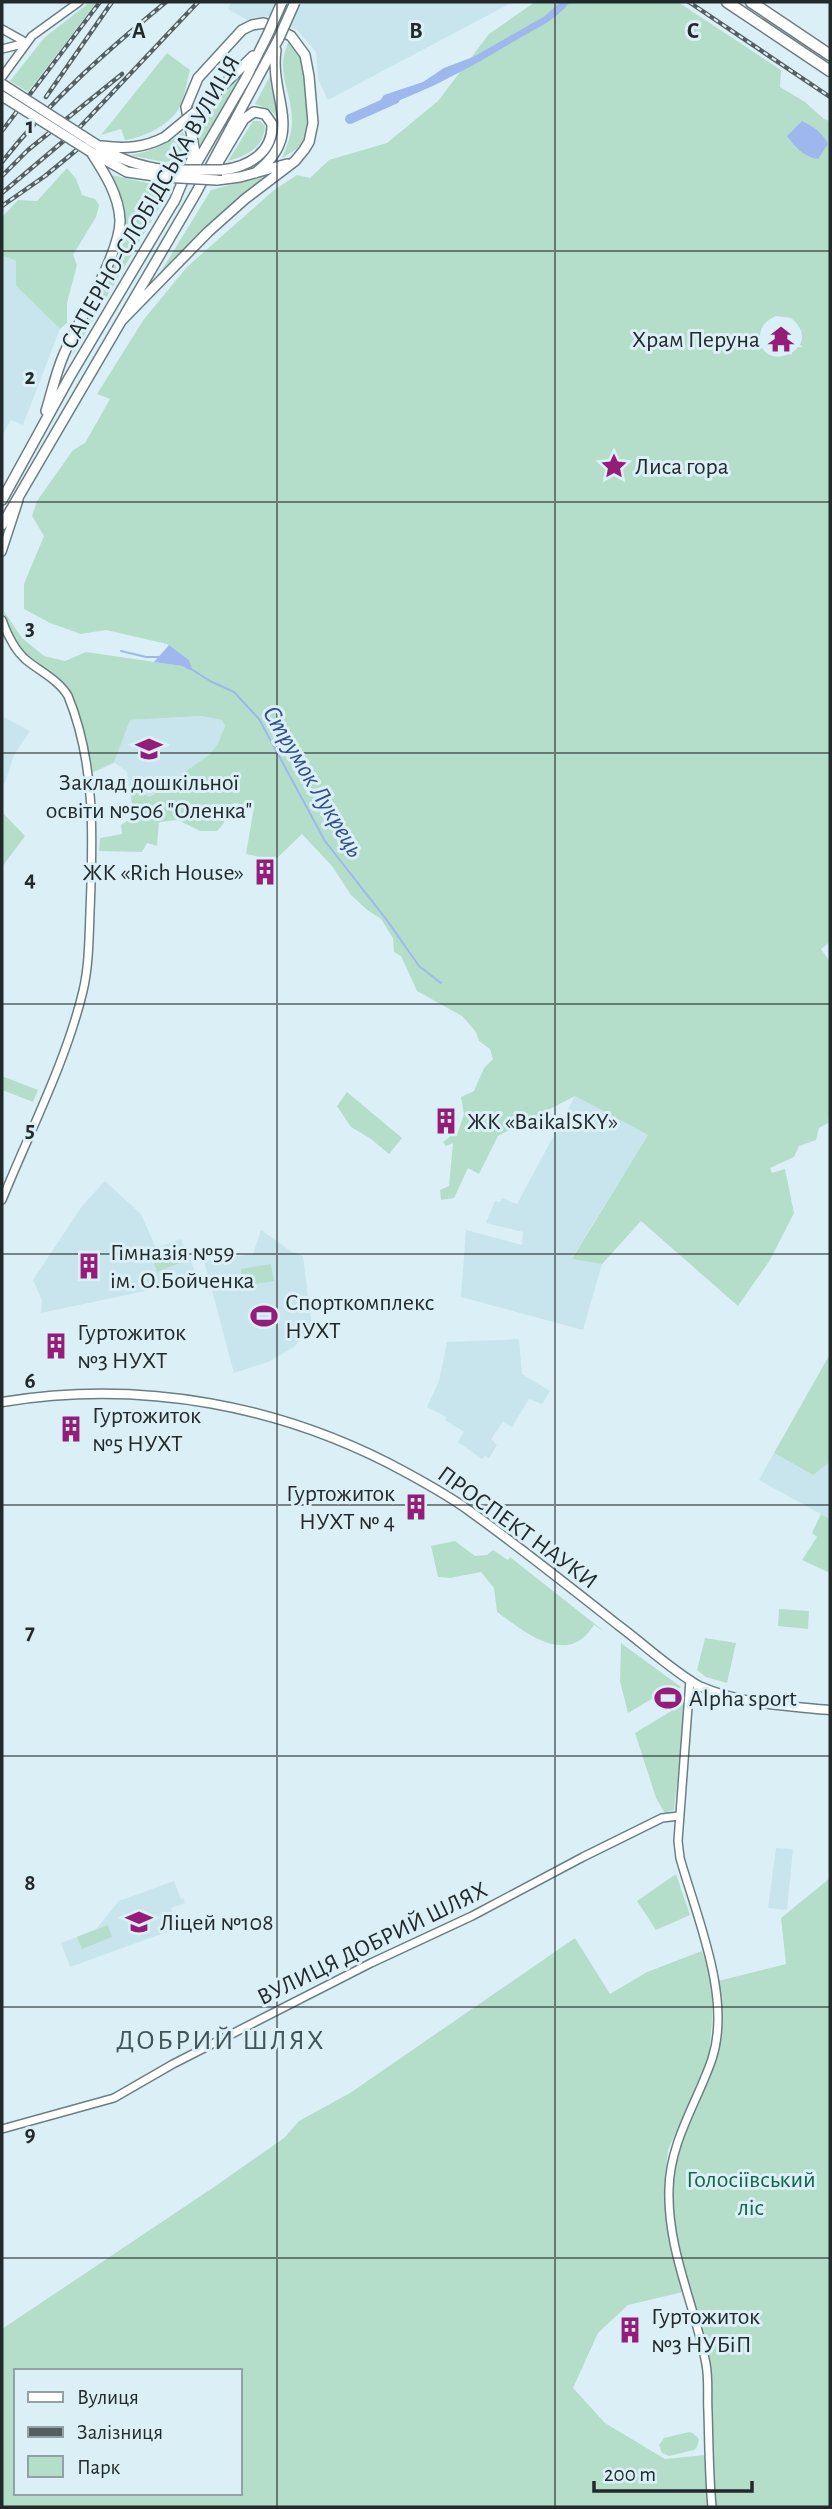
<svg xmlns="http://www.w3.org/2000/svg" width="832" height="2509" font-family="'Alegreya Sans',sans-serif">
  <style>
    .built { fill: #c8e5ed }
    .green { fill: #b4deca; fill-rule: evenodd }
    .water { fill: #9eb8ee }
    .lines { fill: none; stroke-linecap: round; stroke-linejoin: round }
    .stream { stroke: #9eb8ee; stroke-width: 2 }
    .river { stroke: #9eb8ee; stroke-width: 10 }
    .tertiary-casing { stroke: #6b7e83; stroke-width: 10 }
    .secondary-casing { stroke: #6b7e83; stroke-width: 11 }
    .primary-casing { stroke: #6b7e83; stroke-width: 12 }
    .trunk-casing { stroke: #6b7e83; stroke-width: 13 }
    .tertiary { stroke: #fff; stroke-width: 7 }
    .secondary { stroke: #fff; stroke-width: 8 }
    .primary { stroke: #fff; stroke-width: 9 }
    .trunk { stroke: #fff; stroke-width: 10 }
    .rail-casing { stroke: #545f62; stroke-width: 4.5 }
    .rail { stroke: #dbf0f6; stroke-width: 2; stroke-dasharray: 5; stroke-linecap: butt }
    .primary-bridge-casing { stroke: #6b7e83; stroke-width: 12; stroke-linecap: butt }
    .primary-bridge { stroke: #fff; stroke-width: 9 }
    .grid { fill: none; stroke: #232a2c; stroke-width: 2; stroke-opacity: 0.55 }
    .labels { text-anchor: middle; stroke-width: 6; stroke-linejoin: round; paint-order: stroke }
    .street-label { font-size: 24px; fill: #232a2c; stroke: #dbf0f6 }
    .poi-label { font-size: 24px; fill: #232a2c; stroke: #dbf0f6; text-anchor: start }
    .park-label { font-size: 24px; fill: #12664a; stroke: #dbf0f6 }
    .water-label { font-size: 26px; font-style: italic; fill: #314e8f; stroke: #dbf0f6 }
    .quarter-label { font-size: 28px; letter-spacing: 2px; fill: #425458; stroke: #dbf0f6 }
    .grid-label { font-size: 23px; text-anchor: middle; font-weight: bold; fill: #232a2c; stroke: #dbf0f6; stroke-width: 6; stroke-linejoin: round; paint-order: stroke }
  </style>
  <rect width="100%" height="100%" fill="#dbf0f6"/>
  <!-- built -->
  <path class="built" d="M231,2H513L328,100L318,79L316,52L297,30L268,16L247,20L228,9Z
    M4,254L16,261V286L60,329L23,425L11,420L2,436V255Z
    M76,713L129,720L201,716L222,720L225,726L218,743L210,754L150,797L129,786L127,772L115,763L90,774Z
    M2,716L30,731L14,755L5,783L2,784Z
    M575,1096L648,1135L572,1258L602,1264L583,1330L461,1297L466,1230L522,1245L523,1232L486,1223L495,1201L500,1202L502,1198L517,1204Z
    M105,1181L141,1214L156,1248L181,1239L195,1271L150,1290L41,1313L42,1300L33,1280L82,1206Z
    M261,1230L292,1252L303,1256L312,1327L294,1347L268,1362L234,1373L204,1261L253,1254Z
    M519,1339L522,1374L550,1391L542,1404L529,1399L512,1427L503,1422L491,1439L497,1445L489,1458L485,1456L482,1459L458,1442L464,1432L445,1420L446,1417L427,1407L439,1381L447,1342Z
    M774,1453L813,1475L830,1462V1519L759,1480Z
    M776,1848L793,1849L787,1910L768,1908Z
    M174,1881L181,1899L183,1898L185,1903L171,1908L178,1928L70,1967L61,1943L96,1929L119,1901Z"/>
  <!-- green -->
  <path class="green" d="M90,2H97L28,92L10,81L45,37Z
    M535,2H678L781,70L780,87L805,102L824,119L830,121V942L821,949L830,962V1110L828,1123L819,1128L816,1140L799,1146L794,1157L770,1168L772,1173L785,1169L794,1213L770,1260L738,1306L641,1221L602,1264L572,1259L648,1135L575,1096L498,1136L479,1174L468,1168L454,1198L441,1200L440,1190L449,1186L453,1143L446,1146L443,1142L454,1133L457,1135L464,1114L461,1097L474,1091L484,1068L493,1059L490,1049L479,1041L476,1032L462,1016L417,991L401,956L394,952L393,938L381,919L366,909L351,895L332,866L302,834L275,860L246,854L254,807L235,803L228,806L224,823L217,831H200L178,820L159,822L157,846L147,843L142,852L99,851L100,838L122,834L121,825L134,817L129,786L150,797L210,754L218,743L225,726L222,720L201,716L130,720L114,762L93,772L75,703L66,687L25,653L11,633L3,610L22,638L44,656L65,661L86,652L182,666L189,670V660L167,644L106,630L81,634L50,623L24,609V584L44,536L32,516L37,501L73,450L85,443L110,399L97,394L144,319L188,266L274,190L297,175L310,178L329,160L387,143L438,101L489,34ZM776,316L791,318C828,348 760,377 760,337C760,326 767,320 776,316Z
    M289,41C295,46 299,51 302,59C307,75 312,126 304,141C299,149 290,153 282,158C287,146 292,134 292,121C292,90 274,72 289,41Z
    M167,53L190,70C187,81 185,94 181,104C174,123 144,138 125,140L121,129L101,135Z
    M270,76L279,119L269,109L255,104Z
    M238,80L201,146L193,124Z
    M253,121H260L265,126C264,147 247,156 228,161Z
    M183,132C187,141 191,151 187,160L164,162L129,155C151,152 166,145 183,132Z
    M67,168L76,179L82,195L95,199L99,205L96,217L73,255L77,265L67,303V323L60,329L16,286V261L2,255V217L18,200L37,201Z
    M111,175L152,184L154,188H171L70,359L121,251C129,222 123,201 111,175Z
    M267,175L201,231L160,273L211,190Z
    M2,812L25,836L2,867Z
    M2,1076L38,1090L33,1102L2,1090Z
    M347,1092L402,1138L389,1154L371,1139L351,1127L337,1106Z
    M176,1246L182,1262L157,1272L151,1255Z
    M271,1264L274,1281L243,1286L241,1269Z
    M830,1354V1462L813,1475L774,1453Z
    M821,1514L830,1519V1573L802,1560L817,1537L812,1533Z
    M455,1541L475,1556L487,1555L493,1550L508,1560L510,1557L605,1632L594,1625C591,1629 587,1635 583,1638C556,1660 518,1627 497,1612L494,1588L481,1572L450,1578L438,1577L431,1546Z
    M779,1609L809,1611L808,1629L778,1626Z
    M705,1638L736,1643L727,1683L706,1677L697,1670Z
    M621,1643L681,1687L677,1690L672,1687L628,1713L620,1681Z
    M686,1702L674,1810L665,1813L656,1798L635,1733Z
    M676,1874L690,1915L656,1930L637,1901Z
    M830,1878V2507H714L708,2368L673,2230L671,2189L674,2154L714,2058L718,1981L786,1964L781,1918Z
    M108,1925L112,1937L82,1949L77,1937Z
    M575,1938L610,1994L647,1972L702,1951L712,1982V2021L709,2056L668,2150L664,2190L667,2231L683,2292L628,2305L598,2333L573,2388L605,2423L665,2459L705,2455L708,2507H2V2329L214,2187L284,2138L299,2121L350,2093ZM16,2371H240V2493H16Z
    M689,2432L693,2433L699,2439L697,2447L694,2450L669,2456L662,2453L659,2445L664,2438Z"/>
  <!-- water -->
  <path class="water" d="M560,2H570C556,20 537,28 518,39C475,65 434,88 387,105L380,101L384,95L423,82L444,68L473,57L545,16Z
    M802,121C814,127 822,132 828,144L818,159C804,157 795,147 787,136Z
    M169,645L189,660L192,669L189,670L182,666L154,662Z"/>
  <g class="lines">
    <!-- stream -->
    <path class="stream" d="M121,651L146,657H160
      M191,669L210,681L234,692L259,719L325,841L386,919L419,966L441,983"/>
    <!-- river -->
    <path class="river" d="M350,119L395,99"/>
    <!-- tertiary casing -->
    <g class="tertiary-casing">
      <path id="tertiary" d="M2,29L27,43
        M2,49L26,43
        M2,77L32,36L79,2
        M2,552L19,500
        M2,620C7,634 14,649 25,659C39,671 59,680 68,696C96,764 93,839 90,912C89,938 89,966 83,991C66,1062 29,1133 2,1200
        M690,1680L678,1841L680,1858C697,1918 732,1998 712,2059C697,2103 670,2141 669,2189C667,2250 695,2305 706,2364C709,2380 707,2396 708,2412C709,2444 709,2476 712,2507
        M2,2129L114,2098L173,2064L371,1963L472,1916L583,1857L662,1818L679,1816"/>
    </g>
    <!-- secondary casing -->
    <g class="secondary-casing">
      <path id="secondary" d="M2,1402C142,1379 283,1405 407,1473C429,1485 451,1497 471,1512C521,1548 570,1587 618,1625C645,1645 670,1669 699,1686C740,1704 786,1706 830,1710"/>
    </g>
    <!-- primary casing -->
    <g class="primary-casing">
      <path id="primary" d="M199,109L253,56
        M97,145C120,160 139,166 166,170
        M102,146C125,149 144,148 165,137
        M95,154L127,172L162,177
        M216,166L244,119L254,112L265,114L272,124C273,153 248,167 222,170
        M192,171L246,78L268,34
        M255,173C307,135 269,98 276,50
        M217,180L240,177L287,164
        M122,320L208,232L245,199L295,161L304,150L309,142L313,123L309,76L305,55L291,36L264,23L252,25L242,30L198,78L186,107L195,152L174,202
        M46,411C52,392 56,372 64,354C78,322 121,252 120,220C119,195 104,172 91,152
        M2,500L69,378L176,198
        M2,525L196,193L279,38"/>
    </g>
    <!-- trunk casing -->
    <g class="trunk-casing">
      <path id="trunk" d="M727,2L830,71
        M751,2L830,55"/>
    </g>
    <!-- tertiary -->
    <use href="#tertiary" class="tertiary"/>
    <!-- secondary -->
    <use href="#secondary" class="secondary"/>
    <!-- primary -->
    <use href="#primary" class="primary"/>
    <!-- trunk -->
    <use href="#trunk" class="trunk"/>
    <!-- rail casing -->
    <g class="rail-casing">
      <path id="rail" d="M689,2L830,97
        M46,97L112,2
        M2,131L100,2
        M2,162C52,99 104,53 166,2
        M2,176L28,150L122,74
        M2,193L79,128L198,2
        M2,206L45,176L79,148"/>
    </g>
    <!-- rail -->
    <use href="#rail" class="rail"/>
    <!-- primary-bridge casing -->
    <g class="primary-bridge-casing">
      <path id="primary-bridge" d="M268,34L282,2
        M279,38L295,2
        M2,84L97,145
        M2,96L91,152
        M165,137L199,109
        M166,170H222
        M162,177L217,180"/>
    </g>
    <!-- primary-bridge -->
    <use href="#primary-bridge" class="primary-bridge"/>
  </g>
  <!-- grid -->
  <path class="grid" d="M277,2V2507M555,2V2507M2,251H830M2,502H830M2,753H830M2,1004H830M2,1254H830M2,1505H830M2,1756H830M2,2007H830M2,2258H830"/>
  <!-- icons -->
  <defs>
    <g id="temple-bare" transform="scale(2.1)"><path d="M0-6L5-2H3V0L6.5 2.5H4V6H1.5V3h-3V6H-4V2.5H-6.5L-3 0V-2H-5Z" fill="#941d79" stroke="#dbf0f6" stroke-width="2.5" paint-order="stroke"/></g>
    <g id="sight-bare" transform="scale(2.1)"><path d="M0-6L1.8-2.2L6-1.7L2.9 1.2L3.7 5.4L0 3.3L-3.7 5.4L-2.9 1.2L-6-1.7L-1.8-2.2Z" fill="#941d79" stroke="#dbf0f6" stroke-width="2.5" paint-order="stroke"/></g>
    <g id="school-bare" transform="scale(2.1)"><path d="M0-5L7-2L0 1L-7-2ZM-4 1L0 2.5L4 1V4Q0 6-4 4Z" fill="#941d79" stroke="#dbf0f6" stroke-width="2.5" paint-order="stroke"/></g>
    <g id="building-bare" transform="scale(2.1)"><path d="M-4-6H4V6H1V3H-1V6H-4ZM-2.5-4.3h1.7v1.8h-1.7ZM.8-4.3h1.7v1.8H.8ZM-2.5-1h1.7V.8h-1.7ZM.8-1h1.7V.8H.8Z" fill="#941d79" stroke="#dbf0f6" stroke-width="2.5" paint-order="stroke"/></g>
    <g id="stadium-bare" transform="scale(2.1)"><path d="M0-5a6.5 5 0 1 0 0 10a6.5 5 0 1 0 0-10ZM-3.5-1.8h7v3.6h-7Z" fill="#941d79" stroke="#dbf0f6" stroke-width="2.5" paint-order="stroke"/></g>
  </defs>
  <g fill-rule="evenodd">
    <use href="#temple-bare" x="781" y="339"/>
    <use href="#sight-bare" x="614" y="466"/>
    <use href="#school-bare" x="149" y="749"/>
    <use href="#building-bare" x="265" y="872"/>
    <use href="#building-bare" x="446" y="1121"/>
    <use href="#building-bare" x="89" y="1266"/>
    <use href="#stadium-bare" x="264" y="1316"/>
    <use href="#building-bare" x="56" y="1346"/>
    <use href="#building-bare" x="71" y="1429"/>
    <use href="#building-bare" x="416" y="1507"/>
    <use href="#stadium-bare" x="668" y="1698"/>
    <use href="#school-bare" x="139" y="1922"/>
    <use href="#building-bare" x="630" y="2330"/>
  </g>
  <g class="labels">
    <!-- street labels -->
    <g class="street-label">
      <text transform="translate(150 202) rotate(-60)" y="8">САПЕРНО-СЛОБІДСЬКА ВУЛИЦЯ</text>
      <text transform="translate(518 1527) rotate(36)" y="8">ПРОСПЕКТ НАУКИ</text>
      <text transform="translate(372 1943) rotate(-26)" y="8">ВУЛИЦЯ ДОБРИЙ ШЛЯХ</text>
    </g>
    <!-- poi labels -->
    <g class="poi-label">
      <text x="760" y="347" text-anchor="end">Храм Перуна</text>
      <text x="635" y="474">Лиса гора</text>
      <text x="149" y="790" text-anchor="middle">Заклад дошкільної<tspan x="149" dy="28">освіти №506 "Оленка"</tspan></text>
      <text x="244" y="880" text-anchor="end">ЖК «Rich House»</text>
      <text x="467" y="1129">ЖК «BaikalSKY»</text>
      <text x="110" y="1260">Гімназія №59<tspan x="110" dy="28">ім. О.Бойченка</tspan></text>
      <text x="285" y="1310">Спорткомплекс<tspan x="285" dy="28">НУХТ</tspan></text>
      <text x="77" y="1340">Гуртожиток<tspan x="77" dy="28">№3 НУХТ</tspan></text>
      <text x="92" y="1423">Гуртожиток<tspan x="92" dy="28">№5 НУХТ</tspan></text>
      <text x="395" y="1501" text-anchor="end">Гуртожиток<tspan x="395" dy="28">НУХТ № 4</tspan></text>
      <text x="689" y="1706">Alpha sport</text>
      <text x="160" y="1930">Ліцей №108</text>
      <text x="651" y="2324">Гуртожиток<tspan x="651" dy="28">№3 НУБіП</tspan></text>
    </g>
    <!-- park labels -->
    <g class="park-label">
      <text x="751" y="2187">Голосіївський<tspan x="751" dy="28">ліс</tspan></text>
    </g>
    <!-- water labels -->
    <g class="water-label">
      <text transform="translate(314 781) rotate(59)" y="9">Струмок Лукрець</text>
    </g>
    <!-- quarter labels -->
    <g class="quarter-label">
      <text x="221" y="2049">ДОБРИЙ ШЛЯХ</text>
    </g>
  </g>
  <g class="grid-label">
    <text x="139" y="38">A</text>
    <text x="416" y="38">B</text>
    <text x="693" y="38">C</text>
    <text x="30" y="133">1</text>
    <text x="30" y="384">2</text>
    <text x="30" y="635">3</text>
    <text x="30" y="886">4</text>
    <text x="30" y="1137">5</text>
    <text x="30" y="1388">6</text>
    <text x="30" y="1639">7</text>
    <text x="30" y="1890">8</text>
    <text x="30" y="2141">9</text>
  </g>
  <!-- border -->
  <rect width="832" height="2509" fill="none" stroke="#232a2c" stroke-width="7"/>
  <!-- legend -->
  <rect x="14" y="2369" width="228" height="126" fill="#dbf0f6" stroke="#91a1a5" stroke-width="2"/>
  <rect x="28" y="2392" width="35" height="10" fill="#ffffff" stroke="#91a1a5" stroke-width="2"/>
  <text x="77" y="2404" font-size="21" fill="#232a2c">Вулиця</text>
  <rect x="28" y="2427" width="35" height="10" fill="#545f62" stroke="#91a1a5" stroke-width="2"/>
  <text x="77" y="2439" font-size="21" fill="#232a2c">Залізниця</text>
  <rect x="28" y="2456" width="35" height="21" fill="#b4deca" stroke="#91a1a5" stroke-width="2"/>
  <text x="77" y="2474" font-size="21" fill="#232a2c">Парк</text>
  <!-- scale -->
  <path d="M594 2481v10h158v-10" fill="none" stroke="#232a2c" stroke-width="3.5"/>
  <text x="604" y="2481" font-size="21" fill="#232a2c" stroke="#dbf0f6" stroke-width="5" paint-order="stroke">200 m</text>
</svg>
